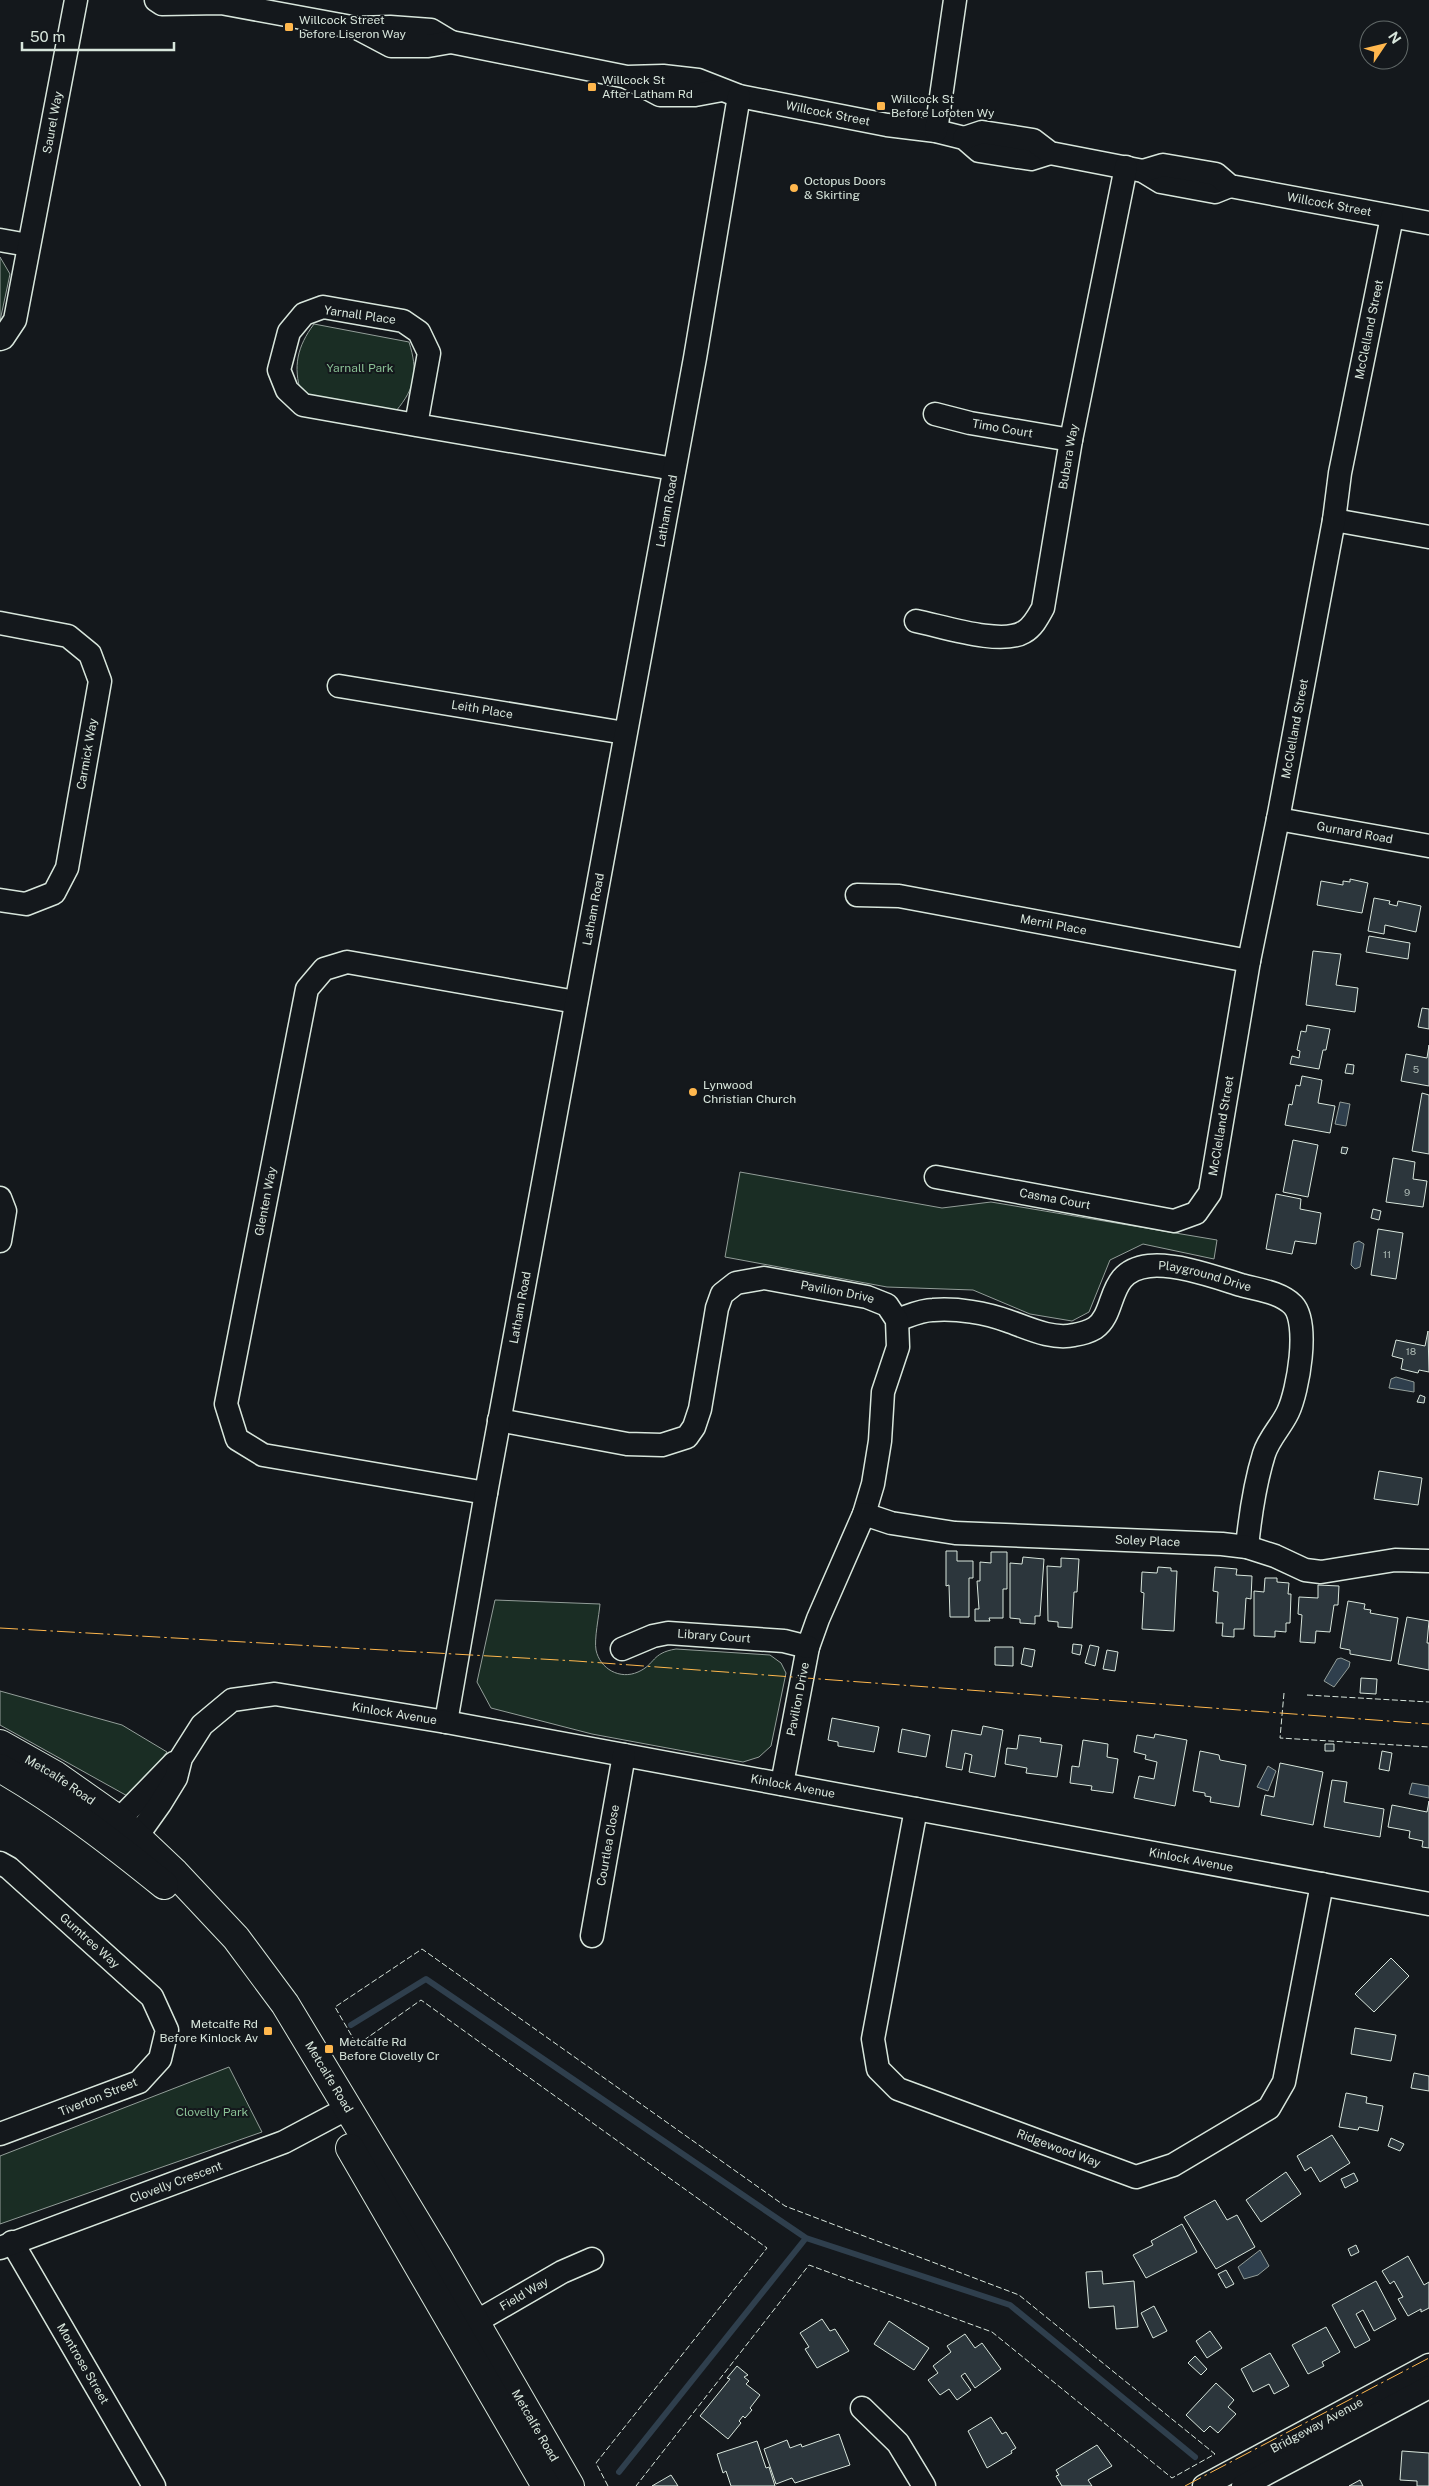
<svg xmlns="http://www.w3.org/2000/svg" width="1429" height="2486" font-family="'Public Sans',sans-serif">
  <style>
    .green { fill: #1a2d24; stroke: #939e99 }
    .water { fill: #2f3f4d; stroke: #939e99 }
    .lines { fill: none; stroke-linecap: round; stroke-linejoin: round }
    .stream { stroke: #2f3f4d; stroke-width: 6 }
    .building { fill: #2c363c; stroke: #d8e6dc }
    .minor-casing { stroke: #d8e6dc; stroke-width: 25 }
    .major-casing { stroke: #d8e6dc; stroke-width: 30 }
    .minor { stroke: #14181c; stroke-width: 22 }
    .major { stroke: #14181c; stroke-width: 28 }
    .fence { stroke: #d8e6dc; stroke-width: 1; stroke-dasharray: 6 2.5; stroke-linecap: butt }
    .power { stroke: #ffb74d; stroke-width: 1; stroke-dasharray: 18 4 2.5 4; stroke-linecap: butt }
    .poi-dot { fill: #ffb74d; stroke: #14181c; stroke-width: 2 }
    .labels { text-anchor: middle; stroke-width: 4; stroke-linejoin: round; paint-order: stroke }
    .number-label { font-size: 10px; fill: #adbab4 }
    .poi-label { font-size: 12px; fill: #d8e6dc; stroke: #14181c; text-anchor: start }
    .street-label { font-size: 12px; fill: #d8e6dc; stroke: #14181c }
    .park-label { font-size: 12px; fill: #8ac095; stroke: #14181c }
  </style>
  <rect width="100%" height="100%" fill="#14181c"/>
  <!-- green -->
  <path class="green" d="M0,257L10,274L0,321Z
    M314,324L409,342C418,371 416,387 396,411L301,393C293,366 297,347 314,324Z
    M740,1172L942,1208L991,1202L1217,1240L1214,1259L1143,1244L1110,1260L1089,1312L1072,1321L1030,1314L973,1290L887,1287L725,1257Z
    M495,1600L600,1604C599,1616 594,1639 596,1650C600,1669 620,1680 638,1672C656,1664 651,1653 676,1649L770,1655L781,1663L786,1673L771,1746L759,1757L743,1762L592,1734L491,1708L477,1682Z
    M0,1691L122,1725L167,1752L131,1798L0,1725Z
    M229,2067L262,2132L0,2224V2156Z"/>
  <!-- water -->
  <path class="water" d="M1340,1102L1350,1104L1346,1126L1335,1124Z
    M1359,1241L1364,1244L1360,1267L1355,1269L1351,1265L1354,1243Z
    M1396,1377L1414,1382V1392L1389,1388L1391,1379Z
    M1341,1658L1350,1662L1349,1667L1334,1687L1324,1681L1337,1659Z
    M1268,1766L1276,1771L1268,1791L1257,1787Z
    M1412,1783L1429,1786V1798L1409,1794Z
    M1260,2250L1269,2266L1258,2275L1244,2279L1238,2267Z"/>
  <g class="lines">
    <!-- stream -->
    <path class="stream" d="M351,2025L426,1979L806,2238L1010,2305L1195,2457
      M619,2472L806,2238"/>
  </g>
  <!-- building -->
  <path class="building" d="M1350,879L1368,883L1362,913L1317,905L1321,881L1343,885V881L1350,882Z
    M1374,898L1390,901L1389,904L1397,906L1398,901L1421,906L1416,932L1385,925L1384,934L1368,931Z
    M1369,936L1410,943L1408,959L1366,952Z
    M1313,951L1341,954L1336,985L1358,988L1355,1012L1306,1005Z
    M1422,1008L1429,1009V1029L1418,1027Z
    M1307,1025L1330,1029L1326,1050H1323L1319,1069L1290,1064L1292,1056L1299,1058L1300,1051L1297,1050L1301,1031L1306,1032Z
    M1429,1045V1086L1401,1081L1406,1054L1427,1058Z
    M1347,1064L1354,1065L1353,1074L1345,1073Z
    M1302,1076L1322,1080L1318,1103L1335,1106L1330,1133L1285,1125L1289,1104L1292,1105L1296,1085L1300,1086Z
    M1422,1093L1429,1095V1154L1412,1151Z
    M1293,1140L1318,1145L1308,1197L1283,1192Z
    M1342,1147L1348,1148L1346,1154L1341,1153Z
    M1393,1158L1415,1162L1413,1179L1427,1181L1423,1207L1386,1202Z
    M1276,1194L1301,1199L1300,1209L1321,1213L1316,1244L1295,1241L1292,1254L1266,1249Z
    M1373,1209L1381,1211L1379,1220L1371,1218Z
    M1378,1229L1403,1233L1396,1279L1371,1275Z
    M1428,1331L1429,1372L1419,1370L1418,1373L1401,1369L1403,1359L1392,1356L1396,1340L1425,1346Z
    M1420,1395L1425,1397L1424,1403L1417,1402Z
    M1379,1471L1422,1478L1418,1505L1374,1499Z
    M946,1551H957V1561H973V1578H969V1617H950L949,1585L946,1586Z
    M991,1552H1007V1589H1003V1618H989L990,1621H975V1609H979L977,1581H980V1562L991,1563Z
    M1023,1557L1044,1559L1040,1616H1035V1624L1020,1623V1619L1010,1618V1563L1022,1564Z
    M1061,1558L1079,1559L1077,1592H1074L1072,1628L1058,1627V1622L1048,1621L1047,1566L1061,1567Z
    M1158,1567L1171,1568V1571H1177L1174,1631L1142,1629L1144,1593L1141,1592L1142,1572L1157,1573Z
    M1215,1567L1237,1569L1236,1575L1252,1576L1251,1599L1246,1598L1244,1629H1234V1637L1222,1636L1223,1623H1216L1218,1592L1213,1591Z
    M1265,1578H1277V1582L1289,1583L1288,1594H1291L1290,1623H1286V1632L1275,1631V1637L1254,1636V1591L1264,1592Z
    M1318,1585L1339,1586L1338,1605H1334L1330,1632L1316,1631L1315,1643L1300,1642L1302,1615L1298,1614L1299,1597L1318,1598Z
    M1348,1601L1365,1604L1364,1609L1371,1610L1370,1613L1398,1618L1391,1661L1350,1654V1650L1340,1648Z
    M1407,1617L1429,1621L1427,1643H1429V1670L1398,1664Z
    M1073,1644L1082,1645L1080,1655L1072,1653Z
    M1090,1645L1099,1647L1095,1666L1085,1663Z
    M995,1647H1013V1666L995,1665Z
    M1024,1648L1035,1650L1032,1667L1021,1664Z
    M1107,1650L1118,1652L1115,1671L1103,1669Z
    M1361,1678L1377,1679L1376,1694L1360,1693Z
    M832,1718L879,1727L874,1752L838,1746V1742L828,1740Z
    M983,1726L1003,1730L995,1777L969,1772L972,1755L965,1753L962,1770L946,1767L952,1730L981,1735Z
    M902,1729L930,1735L926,1757L898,1752Z
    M1155,1734L1187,1740L1175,1806L1134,1798L1139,1776L1154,1779L1157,1762L1145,1759L1146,1755L1134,1752L1137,1735L1154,1738Z
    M1019,1735L1041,1738L1040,1742L1062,1745L1057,1777L1026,1773L1027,1768L1005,1764L1007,1748L1017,1749Z
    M1083,1740L1108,1744L1107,1757L1118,1759L1113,1793L1091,1790L1092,1786L1070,1783L1072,1766L1079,1767Z
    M1325,1744H1334V1751H1325Z
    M1200,1751L1219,1755L1220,1760L1246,1765L1239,1807L1210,1802L1211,1797L1205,1796V1793L1193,1791Z
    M1382,1751L1392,1753L1389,1771L1379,1769Z
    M1280,1763L1323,1772L1313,1825L1261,1815L1265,1795L1274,1797Z
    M1332,1780L1347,1782L1344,1802L1384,1809L1380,1837L1324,1827Z
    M1429,1801V1848L1422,1847L1423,1841L1409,1838L1410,1831L1388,1827L1392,1805L1427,1812Z
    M1391,1958L1409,1976L1374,2012L1355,1994Z
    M1355,2028L1396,2035L1391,2061L1351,2054Z
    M1414,2073L1429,2076V2091L1411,2088Z
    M1346,2093L1367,2097L1366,2103L1383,2106L1378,2131L1359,2127L1358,2130L1339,2127Z
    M1332,2135L1350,2163L1320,2182L1311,2167L1305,2171L1297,2156Z
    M1391,2138L1404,2144L1400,2151L1388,2146Z
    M1286,2172L1301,2194L1261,2222L1246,2200Z
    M1354,2173L1358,2181L1345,2188L1341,2179Z
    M1215,2200L1227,2220L1237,2215L1255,2247L1216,2269L1184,2217Z
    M1182,2224L1197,2252L1146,2278L1133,2255L1153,2245L1151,2241Z
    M1356,2245L1359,2252L1351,2256L1348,2249Z
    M1408,2256L1424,2285L1429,2282V2308L1421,2312V2309L1408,2316L1398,2299L1403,2297L1394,2281L1390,2284L1382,2271Z
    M1226,2270L1234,2284L1226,2288L1218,2274Z
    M1102,2271L1103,2284L1134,2281L1138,2327L1116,2329L1114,2306L1089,2308L1086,2272Z
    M1376,2281L1396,2319L1374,2331L1363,2310L1356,2314L1370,2340L1355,2348L1332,2305Z
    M1154,2306L1167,2331L1153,2338L1141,2313Z
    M822,2319L830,2331L835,2329L849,2351L817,2368L805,2349L809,2347L800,2333Z
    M889,2321L929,2348L914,2370L874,2344Z
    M1326,2327L1340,2352L1322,2362L1324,2366L1308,2374L1292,2345Z
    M1210,2331L1222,2348L1207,2358L1196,2341Z
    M965,2334L975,2348L982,2343L1001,2369L975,2388L965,2373L961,2376L971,2390L957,2400L949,2389L940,2395L928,2380L938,2373L933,2366L951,2352L947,2346Z
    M1270,2353L1289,2386L1274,2394L1269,2384L1253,2392L1241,2369Z
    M1195,2356L1207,2369L1201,2375L1188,2363Z
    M737,2366L748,2375L744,2377L749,2381L746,2384L760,2395L750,2408L752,2410L745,2418L743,2416L739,2421L741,2423L728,2439L700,2416L730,2379L727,2378Z
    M1216,2383L1234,2400L1228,2407L1236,2414L1218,2433L1210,2426L1204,2432L1186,2415Z
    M991,2417L1002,2434L1006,2432L1016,2448L1011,2451L1012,2453L987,2468L968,2431Z
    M839,2434L850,2465L795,2483L792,2478L776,2484L764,2449L787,2440L790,2448L801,2444L802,2447Z
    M757,2441L766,2468L769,2467L775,2486H731L726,2471L723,2473L717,2454Z
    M1097,2445L1112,2466L1088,2480L1092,2486H1062L1056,2476L1059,2475L1056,2470Z
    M1402,2451L1429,2453V2486H1417V2481L1400,2480Z
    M671,2475L678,2486H652Z
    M1360,2480L1363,2486H1349Z"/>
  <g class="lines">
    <!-- minor casing -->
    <g class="minor-casing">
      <g id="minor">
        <path d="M156,0L162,4L221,3L357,28L390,27L431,30L451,42"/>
        <path id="s1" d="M357,28L391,46H428L451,42L627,77L663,76L698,80L739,96L887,125L936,131L964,138L979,151L1031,159L1050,153"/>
        <path d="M628,78L660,95H695L722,90"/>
        <path d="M936,131L955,0"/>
        <path d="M964,138L982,132L1033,140L1050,153L1143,171L1161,182L1215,192L1230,186"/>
        <path id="s2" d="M1143,171L1163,165L1216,174L1230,186L1429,223"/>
        <path d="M0,240L28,245"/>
        <path id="s3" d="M0,339L3,338L15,320L76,0"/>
        <path id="s4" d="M935,414L970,423L1071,440"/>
        <path d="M416,425L429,353L419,332L403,321L323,307L304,314L289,332L279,370L287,390L303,405L416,425L674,469"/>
        <path d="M1334,520L1429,537"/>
        <path id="s5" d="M916,621C942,626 1001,646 1024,632C1033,627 1038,617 1043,608L1071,440L1126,167"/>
        <path d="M0,623L68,636L90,654L100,681L67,868L54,893L26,904L0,900"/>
        <path id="s6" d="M339,686L625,733"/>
        <path id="s7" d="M1278,819L1429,846"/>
        <path id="s8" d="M857,895L899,896L1249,961"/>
        <path id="s9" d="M936,1177L1174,1221L1196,1213L1210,1193L1249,961L1278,819L1334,520L1340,473L1392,217"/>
        <path d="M0,1198L5,1211L0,1241"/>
        <path id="s10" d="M897,1320C909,1316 921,1310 933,1310C957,1308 986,1313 1008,1321C1028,1328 1052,1340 1074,1335C1080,1334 1090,1331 1095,1328C1118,1312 1105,1271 1149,1266C1176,1263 1215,1277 1241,1285C1259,1290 1280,1292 1293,1305C1310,1323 1298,1391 1288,1412C1281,1427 1269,1438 1264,1454C1255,1483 1250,1517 1247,1547"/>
        <path id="s11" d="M499,1420L627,1444L662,1445L687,1437L694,1427L700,1409L717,1308L722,1294L736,1283L764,1278L867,1297L887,1305L897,1320L898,1347L883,1392L880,1441L873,1484L864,1514L818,1619L808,1647L782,1784"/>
        <path id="s12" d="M486,1493L263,1455L237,1439L226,1404L307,989L324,969L347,962L576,1002"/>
        <path id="s13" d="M864,1514L891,1523L955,1533L1222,1544L1247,1547L1275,1556L1305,1570L1321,1572L1395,1560L1429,1561"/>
        <path id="s14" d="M622,1649L653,1636L668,1633L784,1641L808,1647"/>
        <path id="s15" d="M446,1722L486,1493L695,358L739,96"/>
        <path id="s16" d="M916,1809L873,2039L878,2069L898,2089L1136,2177L1173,2165L1269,2108L1284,2082L1322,1884"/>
        <path d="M108,1831L174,1763"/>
        <path id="s17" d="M128,1849L160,1804L176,1778L181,1758L202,1725L232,1700L275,1694L446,1722L1429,1904"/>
        <path id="s18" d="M0,1863L9,1868L152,1997L167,2030L160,2059L139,2082L0,2134"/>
        <path id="s19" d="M592,1936L624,1755"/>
        <path id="s20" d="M12,2242L154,2486"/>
        <path id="s21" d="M0,2248L284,2142L348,2108"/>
        <path id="s22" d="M460,2331L562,2272L592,2259"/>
        <path d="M862,2408L898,2443L924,2486"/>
        <path id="s23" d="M1204,2486L1429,2365"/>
        <path d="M1243,2486L1429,2387"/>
      </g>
    </g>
    <!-- major casing -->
    <g class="major-casing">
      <g id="major">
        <path id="s24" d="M0,1744L55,1775L119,1820L175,1873L236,1938L285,2004L437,2256L570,2486"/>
        <path d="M0,1768C59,1802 111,1842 164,1885"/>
        <path d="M350,2148L546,2486"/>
      </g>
    </g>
    <!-- minor -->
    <use href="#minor" class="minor"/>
    <!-- major -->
    <use href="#major" class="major"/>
    <!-- fence -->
    <path class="fence" d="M1284,1693L1280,1738L1429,1747
      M1307,1695L1429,1702
      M608,2486L596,2463L767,2248L421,2000L357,2045L335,2007L422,1949L785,2206L1019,2295L1215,2454L1172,2478L992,2332L809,2265L636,2486"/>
    <!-- power -->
    <path class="power" d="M0,1628L576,1661L1429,1724
      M1185,2486L1429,2358"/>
  </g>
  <!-- markers -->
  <g class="poi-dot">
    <rect x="284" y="22" width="10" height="10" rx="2.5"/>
    <rect x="587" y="82" width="10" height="10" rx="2.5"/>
    <rect x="876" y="101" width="10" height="10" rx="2.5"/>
    <circle cx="794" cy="188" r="5"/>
    <circle cx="693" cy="1092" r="5"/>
    <rect x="263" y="2026" width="10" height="10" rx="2.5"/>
    <rect x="324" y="2044" width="10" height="10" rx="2.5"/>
  </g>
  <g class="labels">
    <!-- number labels -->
    <g class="number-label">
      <text x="1416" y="1073">5</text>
      <text x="1407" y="1196">9</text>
      <text x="1387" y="1258">11</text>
      <text x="1411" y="1355">18</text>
    </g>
    <!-- poi labels -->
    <g class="poi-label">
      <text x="299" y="24">Willcock Street<tspan x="299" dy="14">before Liseron Way</tspan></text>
      <text x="602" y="84">Willcock St<tspan x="602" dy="14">After Latham Rd</tspan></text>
      <text x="891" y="103">Willcock St<tspan x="891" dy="14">Before Lofoten Wy</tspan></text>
      <text x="804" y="185">Octopus Doors<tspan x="804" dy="14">&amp; Skirting</tspan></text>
      <text x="703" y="1089">Lynwood<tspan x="703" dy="14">Christian Church</tspan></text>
      <text x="258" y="2028" text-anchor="end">Metcalfe Rd<tspan x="258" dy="14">Before Kinlock Av</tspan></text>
      <text x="339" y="2046">Metcalfe Rd<tspan x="339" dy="14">Before Clovelly Cr</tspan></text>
    </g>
    <!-- street labels -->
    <g class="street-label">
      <text dy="4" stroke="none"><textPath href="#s1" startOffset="484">Willcock Street</textPath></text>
      <text dy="4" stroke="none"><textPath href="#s3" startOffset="226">Saurel Way</textPath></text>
      <text dy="4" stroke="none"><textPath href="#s2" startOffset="194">Willcock Street</textPath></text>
      <text transform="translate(360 315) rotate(8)" y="4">Yarnall Place</text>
      <text dy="4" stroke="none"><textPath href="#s9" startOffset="1168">McClelland Street</textPath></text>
      <text dy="4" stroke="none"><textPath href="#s4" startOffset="69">Timo Court</textPath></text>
      <text dy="4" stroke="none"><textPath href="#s5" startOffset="295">Bubara Way</textPath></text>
      <text dy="4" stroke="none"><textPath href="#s15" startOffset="1231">Latham Road</textPath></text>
      <text dy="4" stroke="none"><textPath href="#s6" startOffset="145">Leith Place</textPath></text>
      <text dy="4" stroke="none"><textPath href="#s9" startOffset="762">McClelland Street</textPath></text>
      <text transform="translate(87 754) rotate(-80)" y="4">Carmick Way</text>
      <text dy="4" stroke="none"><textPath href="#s7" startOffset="78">Gurnard Road</textPath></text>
      <text dy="4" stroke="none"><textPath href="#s15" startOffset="826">Latham Road</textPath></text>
      <text dy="4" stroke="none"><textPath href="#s8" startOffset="199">Merril Place</textPath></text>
      <text dy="4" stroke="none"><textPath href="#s9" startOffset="358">McClelland Street</textPath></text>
      <text dy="4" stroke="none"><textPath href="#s9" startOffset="121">Casma Court</textPath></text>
      <text dy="4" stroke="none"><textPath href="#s12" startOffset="500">Glenten Way</textPath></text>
      <text dy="4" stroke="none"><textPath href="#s10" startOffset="349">Playground Drive</textPath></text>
      <text dy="4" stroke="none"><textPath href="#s11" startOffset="461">Pavilion Drive</textPath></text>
      <text dy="4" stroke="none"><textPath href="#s15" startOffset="421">Latham Road</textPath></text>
      <text dy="4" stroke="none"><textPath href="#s13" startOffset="286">Soley Place</textPath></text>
      <text dy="4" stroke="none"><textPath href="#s14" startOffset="95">Library Court</textPath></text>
      <text transform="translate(798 1699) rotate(-79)" y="4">Pavilion Drive</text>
      <text dy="4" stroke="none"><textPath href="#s17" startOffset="349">Kinlock Avenue</textPath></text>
      <text dy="4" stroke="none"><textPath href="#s24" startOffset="70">Metcalfe Road</textPath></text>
      <text dy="4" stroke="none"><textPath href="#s17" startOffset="754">Kinlock Avenue</textPath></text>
      <text dy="4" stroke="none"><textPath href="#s19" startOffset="92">Courtlea Close</textPath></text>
      <text dy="4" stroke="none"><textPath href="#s17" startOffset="1159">Kinlock Avenue</textPath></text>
      <text dy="4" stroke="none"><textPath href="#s18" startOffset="119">Gumtree Way</textPath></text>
      <text dy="4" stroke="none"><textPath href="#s24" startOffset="475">Metcalfe Road</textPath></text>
      <text transform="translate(98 2097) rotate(-22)" y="4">Tiverton Street</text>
      <text dy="4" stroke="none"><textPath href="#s16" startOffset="464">Ridgewood Way</textPath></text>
      <text dy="4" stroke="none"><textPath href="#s21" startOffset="188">Clovelly Crescent</textPath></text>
      <text dy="4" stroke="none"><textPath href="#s22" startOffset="74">Field Way</textPath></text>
      <text dy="4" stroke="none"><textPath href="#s20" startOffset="141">Montrose Street</textPath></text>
      <text dy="4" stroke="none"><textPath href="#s24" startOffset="880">Metcalfe Road</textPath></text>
      <text dy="4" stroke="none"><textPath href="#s23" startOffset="128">Bridgeway Avenue</textPath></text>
    </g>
    <!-- park labels -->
    <g class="park-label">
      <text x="360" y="372">Yarnall Park</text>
      <text x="212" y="2116">Clovelly Park</text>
    </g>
  </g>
  <!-- north arrow -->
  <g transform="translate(1384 45) rotate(55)"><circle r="24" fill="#14181c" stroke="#626a69"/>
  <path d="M0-4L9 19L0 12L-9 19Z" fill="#ffb74d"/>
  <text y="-8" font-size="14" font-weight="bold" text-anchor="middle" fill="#d8e6dc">N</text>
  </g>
  <!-- scale -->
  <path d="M22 42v8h152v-8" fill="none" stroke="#d8e6dc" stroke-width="2.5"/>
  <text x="30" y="42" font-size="15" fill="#d8e6dc" stroke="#14181c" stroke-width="4" paint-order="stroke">50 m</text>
</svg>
